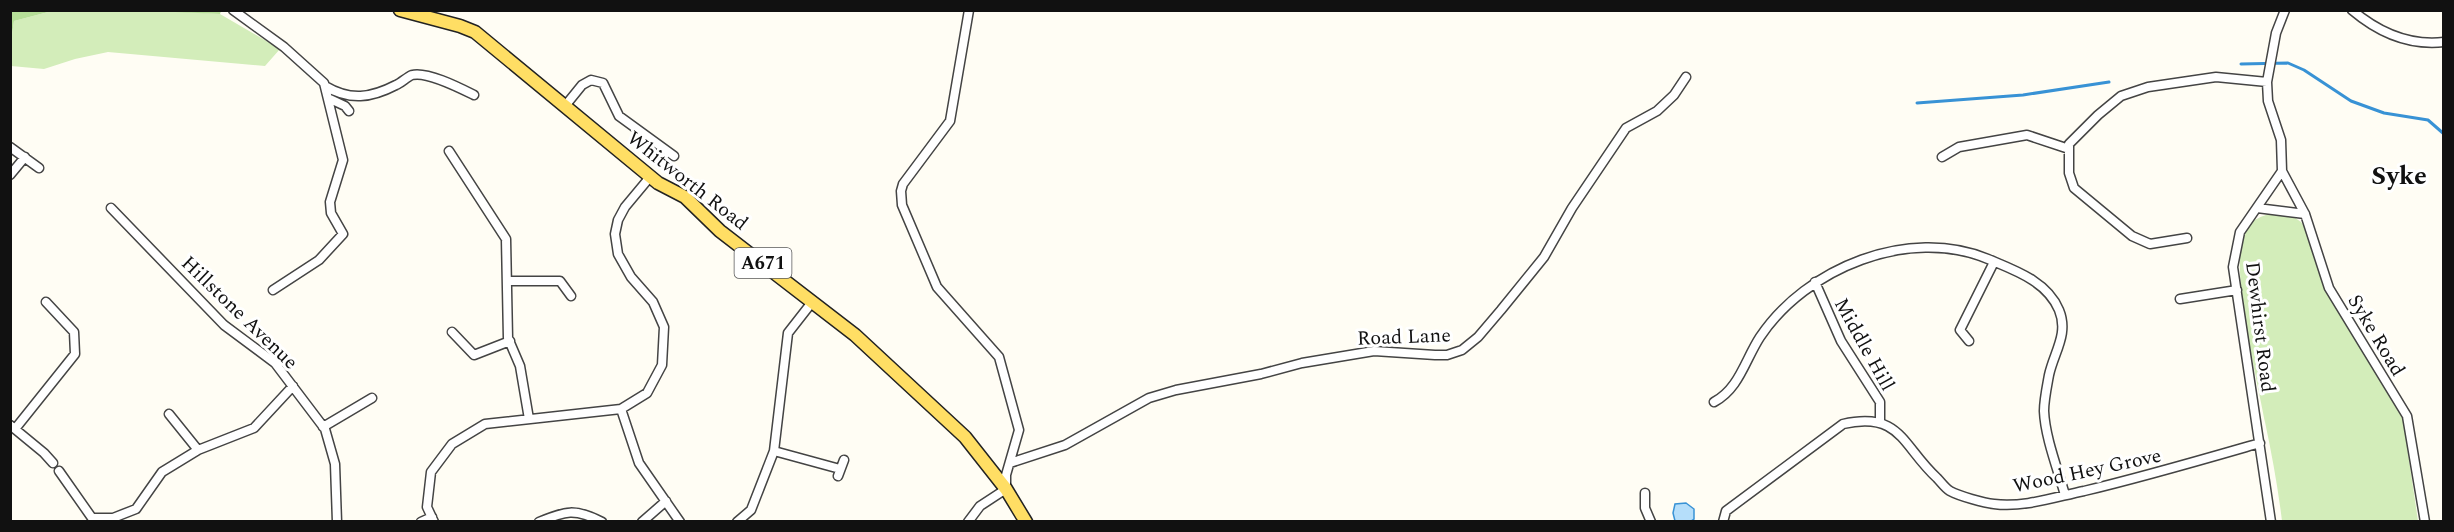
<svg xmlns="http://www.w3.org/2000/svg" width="2454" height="532" font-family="Spectral,serif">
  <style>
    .green { fill: #d3edba }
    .forest { fill: #b6df98 }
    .water { fill: #b5defa; stroke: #3892d5; stroke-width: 1.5 }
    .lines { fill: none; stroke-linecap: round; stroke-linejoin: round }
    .stream { stroke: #3892d5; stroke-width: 3 }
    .street-casing { stroke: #444; stroke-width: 11 }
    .primary-casing { stroke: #222; stroke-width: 15 }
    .street { stroke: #fff; stroke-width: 8 }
    .primary { stroke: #ffde64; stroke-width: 12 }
    .labels { text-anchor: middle; stroke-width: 6; stroke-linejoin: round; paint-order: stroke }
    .shield { fill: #fff; stroke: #585858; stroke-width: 1.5 }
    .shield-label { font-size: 18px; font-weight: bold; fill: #111 }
    .street-label { font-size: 20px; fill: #111; stroke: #fff }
    .district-label { font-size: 26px; font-weight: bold; fill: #111; stroke: #fff }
  </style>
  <rect width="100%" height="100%" fill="#fffdf4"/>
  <!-- green -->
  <path class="green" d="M153,10L220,14L280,49L265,66L108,52L75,59L44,69L11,66V41L14,21L52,11Z
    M2277,212L2291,215L2301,222L2309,233L2337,308L2403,419L2418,521H2282C2278,488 2272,455 2265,422C2258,383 2229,266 2244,233C2250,219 2264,215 2277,212Z"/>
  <!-- forest -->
  <path class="forest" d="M11,10H52V11L14,21L11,41Z
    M153,11L221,10V11L220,14Z"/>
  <!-- water -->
  <path class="water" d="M1686,503L1694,509V519L1691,521H1675L1673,513L1675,504Z"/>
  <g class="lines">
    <!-- stream -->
    <path class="stream" d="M2241,64L2288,63L2304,70L2351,101L2384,113L2428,120L2444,134
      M1917,103L2023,95L2109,82"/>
    <!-- street casing -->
    <g class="street-casing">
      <path id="street" d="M233,10L284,47L324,83L343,160L330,202L331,213L343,234L319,260L273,290
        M2352,10C2378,32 2409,46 2444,42
        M325,86C350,101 371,98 396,85C401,83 407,77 412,75C427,71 460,88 474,95
        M328,98L345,106L349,111
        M565,106L582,85L591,80L603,83L619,116L674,156
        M10,147L39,168
        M449,151L506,239L508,338L520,366L529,419
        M1942,157L1959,147L2027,135L2069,149
        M2282,171L2305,214L2329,288L2407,416L2425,522
        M10,175L25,157
        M111,208L224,325L275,363L325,429L335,464L337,522
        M2257,208L2305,214
        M2187,238L2150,244L2132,236L2074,188L2069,173V144L2098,115L2121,96L2148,87L2216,77L2267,82
        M507,281H560L571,296
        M1815,282L1841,341L1880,402V422
        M2180,299L2237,290
        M452,332L474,355L510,341
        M1969,341L1960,330L1994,262
        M1714,402C1739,389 1745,360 1760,337C1806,268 1909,226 1988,259C2014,270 2047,281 2059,310C2069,334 2054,352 2049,375C2047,386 2044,400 2044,411C2045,437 2058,470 2065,495
        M621,409L639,463L680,522
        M169,414L198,450
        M10,425L44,453L53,463
        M323,427L372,398
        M15,429L75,354L74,332L46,302
        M774,451L840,469
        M1010,463L1065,445L1149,398L1176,390L1261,374L1302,363L1374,351L1435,355H1447L1462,350L1478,337L1501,310L1544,257L1572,208L1626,128L1657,111L1674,95L1686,77
        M59,471L92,518H113L136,509L162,472L198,450L254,428L293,386
        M838,476L844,460
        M1645,493V508L1651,522
        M421,522L432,517
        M434,522L427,507L431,472L452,444L485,424L621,409L647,393L662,365L664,327L653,302L631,277L618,254L615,234L618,220L625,207L650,177
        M539,522C565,511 575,508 602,522
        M642,522L666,501
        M737,522L751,510L774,451L788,333L813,301
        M968,522L980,506L1006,489V475L1019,430L999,357L937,287L902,205L901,191L903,184L950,121L969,10
        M1723,522L1726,511L1843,424C1901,411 1902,446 1937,478C1941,482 1945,488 1950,491C1959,496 1984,503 1994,504C2023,508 2055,497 2084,491C2143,477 2201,460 2260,443
        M2271,522L2233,267L2240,232L2282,171L2281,140L2268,101L2267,82L2276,33L2285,10"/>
    </g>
    <!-- primary casing -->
    <g class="primary-casing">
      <path id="primary" d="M400,10L460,26L475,32L658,183L685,197L720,231L855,335L965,437L1006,489L1026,522"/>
    </g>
    <!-- street -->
    <use href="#street" class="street"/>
    <!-- primary -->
    <use href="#primary" class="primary"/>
  </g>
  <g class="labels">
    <!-- shield labels -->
    <rect class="shield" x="734.5" y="248" width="57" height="30" rx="4.5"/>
    <g class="shield-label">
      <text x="763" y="269">A671</text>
    </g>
    <!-- street labels -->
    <g class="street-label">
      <text transform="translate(688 180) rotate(38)" y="7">Whitworth Road</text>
      <text transform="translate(240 312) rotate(44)" y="7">Hillstone Avenue</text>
      <text transform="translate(2261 327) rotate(83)" y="7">Dewhirst Road</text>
      <text transform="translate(2377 335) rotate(59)" y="7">Syke Road</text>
      <text transform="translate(1404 336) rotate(-2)" y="7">Road Lane</text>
      <text transform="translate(1865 344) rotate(61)" y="7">Middle Hill</text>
      <text transform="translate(2087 470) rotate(-12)" y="7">Wood Hey Grove</text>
    </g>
    <!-- district labels -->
    <g class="district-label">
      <text x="2399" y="184">Syke</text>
    </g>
  </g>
  <!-- border -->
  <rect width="2454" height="532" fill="none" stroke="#111111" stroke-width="24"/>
</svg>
